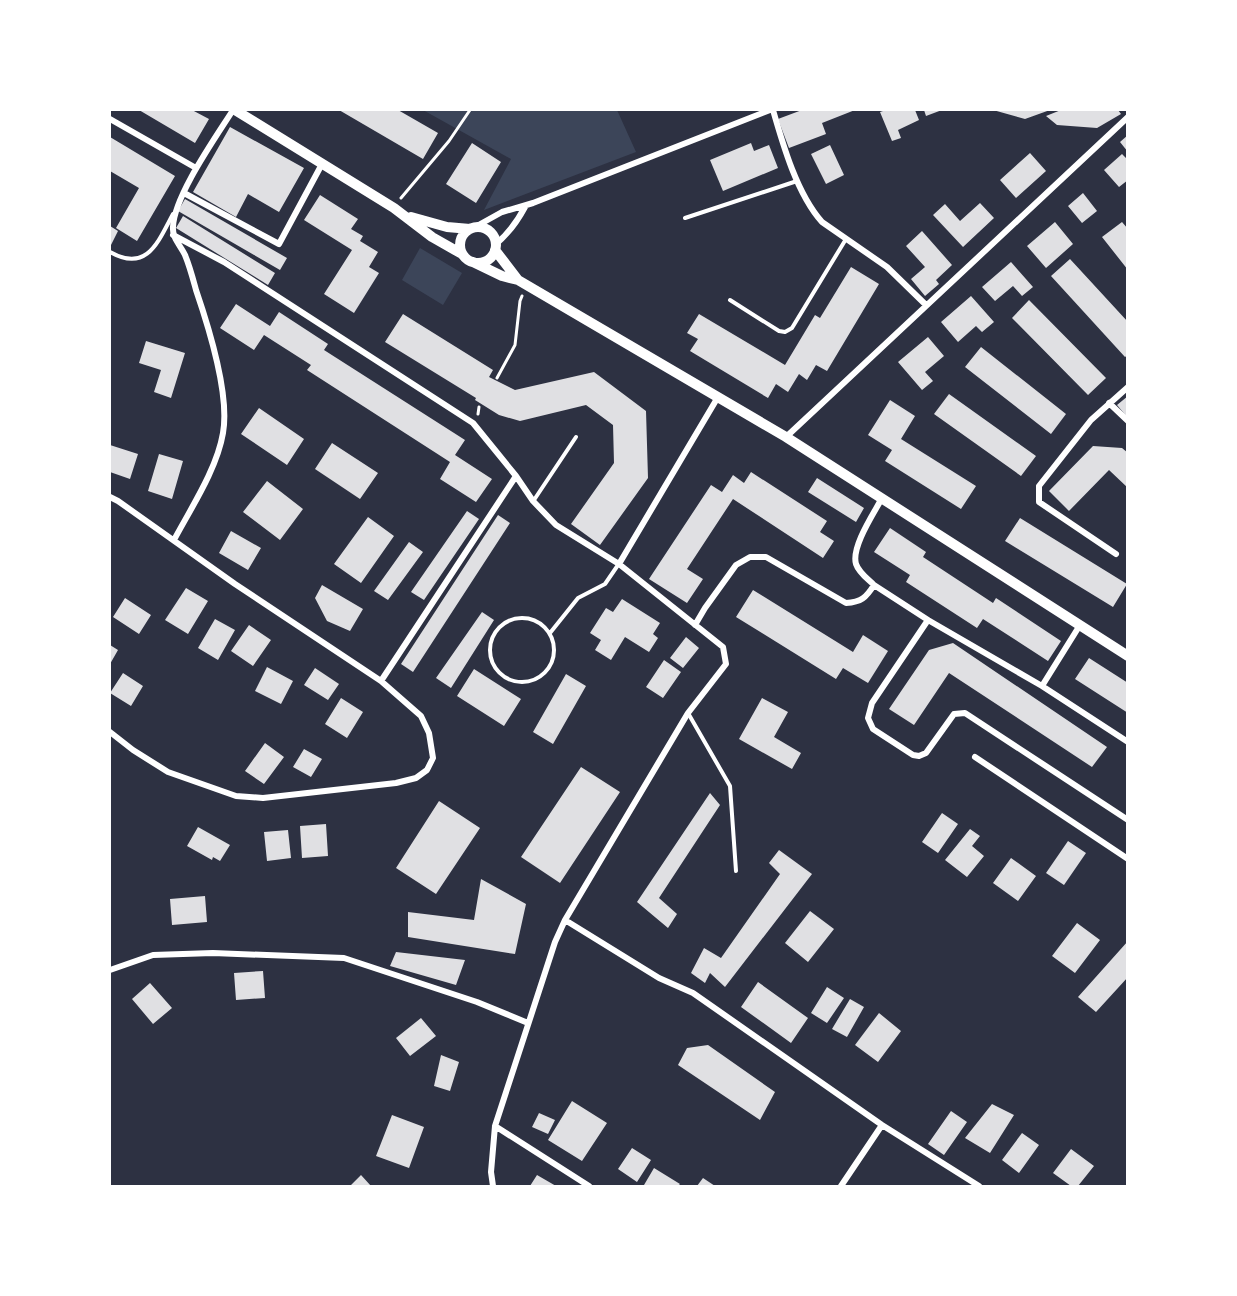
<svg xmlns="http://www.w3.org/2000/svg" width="1237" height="1296" font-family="Signika,sans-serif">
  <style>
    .green { fill: #3c4559 }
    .building { fill: #e0e0e3 }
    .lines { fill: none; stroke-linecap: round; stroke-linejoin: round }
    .path { stroke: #fff; stroke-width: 3 }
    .service { stroke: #fff; stroke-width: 4 }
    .minor { stroke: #fff; stroke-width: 6 }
    .secondary { stroke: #fff; stroke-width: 10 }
  </style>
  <rect width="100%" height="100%" fill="#2d3142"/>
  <!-- green -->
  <path class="green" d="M423,110H617L636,152L484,210L511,159Z
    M420,248L462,273L443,305L402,280Z"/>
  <!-- building -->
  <path class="building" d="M139,110H192L209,119L195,143Z
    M339,110H398L438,133L423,159Z
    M802,110H855L822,123L826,134L789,148L778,119Z
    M886,110H915L919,120L898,130L901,138L892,141L880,112Z
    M924,110H942L926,116Z
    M993,110H1050L1025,119Z
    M1061,110H1118L1121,114L1097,128L1057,125L1046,116Z
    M230,127L304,168L279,212L248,194L236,217L193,192Z
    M1128,135V152L1120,142Z
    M110,137L175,176L137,241L116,228L139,188L110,171Z
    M472,143L501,162L476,203L446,184Z
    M751,143L754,151L769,145L778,168L723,191L710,160Z
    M830,145L844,175L826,184L811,154Z
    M1030,153L1046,171L1016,198L1000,180Z
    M1122,154L1128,160V180L1119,187L1104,170Z
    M1083,193L1097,211L1082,223L1068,206Z
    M320,195L358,219L351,229L363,236L360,241L378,252L369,267L379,273L354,313L324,294L352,250L304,220Z
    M185,199L287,258L280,270L178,211Z
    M980,203L994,218L963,247L933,215L945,204L960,221Z
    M183,216L275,273L268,285L176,228Z
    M1055,222L1073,244L1046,268L1027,246Z
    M1122,222L1128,229V270L1102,237Z
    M110,226L118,231L110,247Z
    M922,231L952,265L936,280L939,284L925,296L911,279L925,267L906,246Z
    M1070,259L1128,322V355L1125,357L1051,276Z
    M1011,262L1033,287L1022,296L1013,286L995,301L982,287Z
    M851,267L879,284L827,371L816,365L807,380L799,374L788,392L776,384L768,398L690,351L698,339L687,333L699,314L785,365L815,315L820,318Z
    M971,296L994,322L982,332L976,326L958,342L941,322Z
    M1029,300L1106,378L1088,395L1012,318Z
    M236,304L270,326L279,312L328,344L324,350L465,440L455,455L492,479L476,502L440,479L450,462L307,370L311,365L264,335L254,350L220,328Z
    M403,314L493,370L489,377L515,390L594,372L646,411L648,478L600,545L571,524L614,463L613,425L586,405L520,421L499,415L475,400L476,398L385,342Z
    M928,337L944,356L925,372L933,381L922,390L898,362Z
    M146,341L185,353L171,398L154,392L161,370L139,363Z
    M981,347L1066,414L1051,434L965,367Z
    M949,394L1036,456L1021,476L934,414Z
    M1128,396V418L1117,405Z
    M890,400L915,416L901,439L976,486L961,509L885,461L892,450L868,435Z
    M259,408L304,439L287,465L241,434Z
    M332,443L378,473L360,499L315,469Z
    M110,445L138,454L130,479L110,472Z
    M1093,446L1122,448L1128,453V488L1109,470L1069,511L1049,491Z
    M159,454L183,461L172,499L148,491Z
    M751,472L827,521L820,532L834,541L823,558L733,499L687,569L703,579L687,603L649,579L711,485L722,492L733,475L744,483Z
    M817,478L864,508L856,522L808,492Z
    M267,481L303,509L280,540L243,512Z
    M467,511L479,519L424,600L411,592Z
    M498,515L510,523L413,672L401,664Z
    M368,517L394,536L361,583L334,564Z
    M1020,518L1127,584L1113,607L1005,541Z
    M890,528L926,552L923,557L993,603L996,598L1061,641L1048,661L983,619L977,628L906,582L910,575L874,552Z
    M231,531L261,548L248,570L219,553Z
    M409,542L423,552L388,600L374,591Z
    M322,585L363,609L350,631L327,621L315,598Z
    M186,588L208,601L188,634L165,620Z
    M753,590L853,652L863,635L888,651L868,683L843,668L836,679L736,617Z
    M125,598L151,615L139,634L113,617Z
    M622,599L660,623L653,634L658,638L649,652L625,637L611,660L595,650L601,640L590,633L606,608L613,612Z
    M482,612L494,620L451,688L436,678Z
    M215,619L235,630L218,660L198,648Z
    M249,625L271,640L253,666L231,651Z
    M686,637L699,648L683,668L670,658Z
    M953,643L1107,747L1092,767L949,673L914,725L889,709L929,650Z
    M110,645L118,650L110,664Z
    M1089,658L1128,683V713L1075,679Z
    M664,660L681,672L663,698L646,687Z
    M267,667L293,681L281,704L255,691Z
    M315,668L339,684L328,700L304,685Z
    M474,669L521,699L504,726L457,696Z
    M123,673L143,686L131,706L110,693Z
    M566,674L586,686L553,744L533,732Z
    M341,698L363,712L347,738L325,724Z
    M762,698L788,712L774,737L801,753L792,769L739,739Z
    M265,743L284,757L264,784L245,771Z
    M304,749L322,759L311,777L293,767Z
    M581,767L620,792L560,883L521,857Z
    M710,793L720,805L659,898L677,914L668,928L637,902Z
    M439,801L480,828L436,894L396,868Z
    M942,813L958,824L938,853L922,842Z
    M326,824L328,856L302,858L300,826Z
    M198,827L230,845L220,861L213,857L212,860L187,846Z
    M970,829L980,836L972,846L984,856L967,877L945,860Z
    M288,830L291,858L267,861L264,832Z
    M1068,841L1086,853L1064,885L1046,873Z
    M779,850L812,874L725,987L710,973L705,983L691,973L704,948L721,958L780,874L769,863Z
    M1011,858L1036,876L1018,901L993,883Z
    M481,879L526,904L515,954L408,937V912L474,920Z
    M205,896L207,922L172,925L170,899Z
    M810,911L834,929L808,962L785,943Z
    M1077,923L1100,940L1075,973L1052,956Z
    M1128,941V977L1096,1012L1078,997Z
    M396,952L465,960L456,985L390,966Z
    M263,971L265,998L236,1000L234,973Z
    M758,982L808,1018L791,1043L741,1007Z
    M150,983L172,1008L153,1024L132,999Z
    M827,987L844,998L827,1023L811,1013Z
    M850,999L864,1007L847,1037L832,1029Z
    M879,1013L901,1031L878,1062L855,1045Z
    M421,1018L436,1036L410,1056L396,1038Z
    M708,1045L775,1092L760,1120L678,1065L687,1048Z
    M441,1055L459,1062L450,1091L434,1086Z
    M572,1101L607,1123L582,1161L548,1140Z
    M992,1104L1014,1115L990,1153L965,1138Z
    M951,1111L967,1122L944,1155L928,1144Z
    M539,1113L555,1120L548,1134L532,1127Z
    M392,1115L424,1127L409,1168L376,1156Z
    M1022,1133L1039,1145L1019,1173L1002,1160Z
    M632,1148L651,1160L637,1182L618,1169Z
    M1071,1149L1094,1166L1078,1186H1071L1053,1173Z
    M654,1168L680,1184L678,1186H647L644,1185Z
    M361,1175L371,1186H350Z
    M537,1175L556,1186H530Z
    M703,1178L715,1186H697Z"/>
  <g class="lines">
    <!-- path -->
    <path class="path" d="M401,198L449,141L470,110
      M497,378L515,345L520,301L522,296
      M478,414L479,407"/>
    <!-- service -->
    <path class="service" d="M685,218L797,181
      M110,252C147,273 158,242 173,214
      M730,300L779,331L785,332L792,328L846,239
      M534,500L576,437
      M490 650a32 32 0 1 1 64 0a32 32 0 1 1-64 0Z
      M550,633L578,598L605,584L618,565
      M688,713L730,786L736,871"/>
    <!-- minor -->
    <path class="minor" d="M773,110C783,145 797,194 822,222L887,267L926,305
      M110,119L196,168
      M184,193L279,244L322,164
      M475,227L502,212L533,203L770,110
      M173,235L224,262L473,423L516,476L381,681
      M496,244C509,233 517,222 525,207
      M1109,403L1128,421
      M786,437L1128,117
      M516,476L533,501L556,525L619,564
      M110,497L118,501L235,584L381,681L421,716L429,733L433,758L427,770L416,778L396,783L263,798L236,796L168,772L133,750L110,732
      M174,540C191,508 217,469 223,433C230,394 209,328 196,290C193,279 190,267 185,255C181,246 172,238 173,227C174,196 216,137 233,110
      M1116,554L1039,502V486L1091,420L1128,387
      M874,585C868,579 859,573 856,564C851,547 874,513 882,498
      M928,620L872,703L868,718L873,729L913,755L919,756L926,753L954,714L965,713L1128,820
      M695,625L705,608L736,565L750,557H766L846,603C861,602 866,598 874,585L928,620L1042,686L1128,742
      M1042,686L1080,625
      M975,757L1128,859
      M565,920L659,978L693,993L882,1125L979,1186
      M110,970L153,955L213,953L344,958L477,1002L528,1023
      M495,1126L589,1186
      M493,1186L491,1172L495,1126L555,942L565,920L688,713L726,664L723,647L619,564L718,397
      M841,1186L882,1125"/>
    <!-- secondary -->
    <path class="secondary" d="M235,110L394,208L432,237L462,254
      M411,217L447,227L470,229
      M460 245a18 18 0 1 1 36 0a18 18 0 1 1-36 0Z
      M495,250L518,280
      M473,262L502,276L518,280L786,437L1128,656"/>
  </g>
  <!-- border -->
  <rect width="1237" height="1296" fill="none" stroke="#ffffff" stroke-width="222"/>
</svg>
